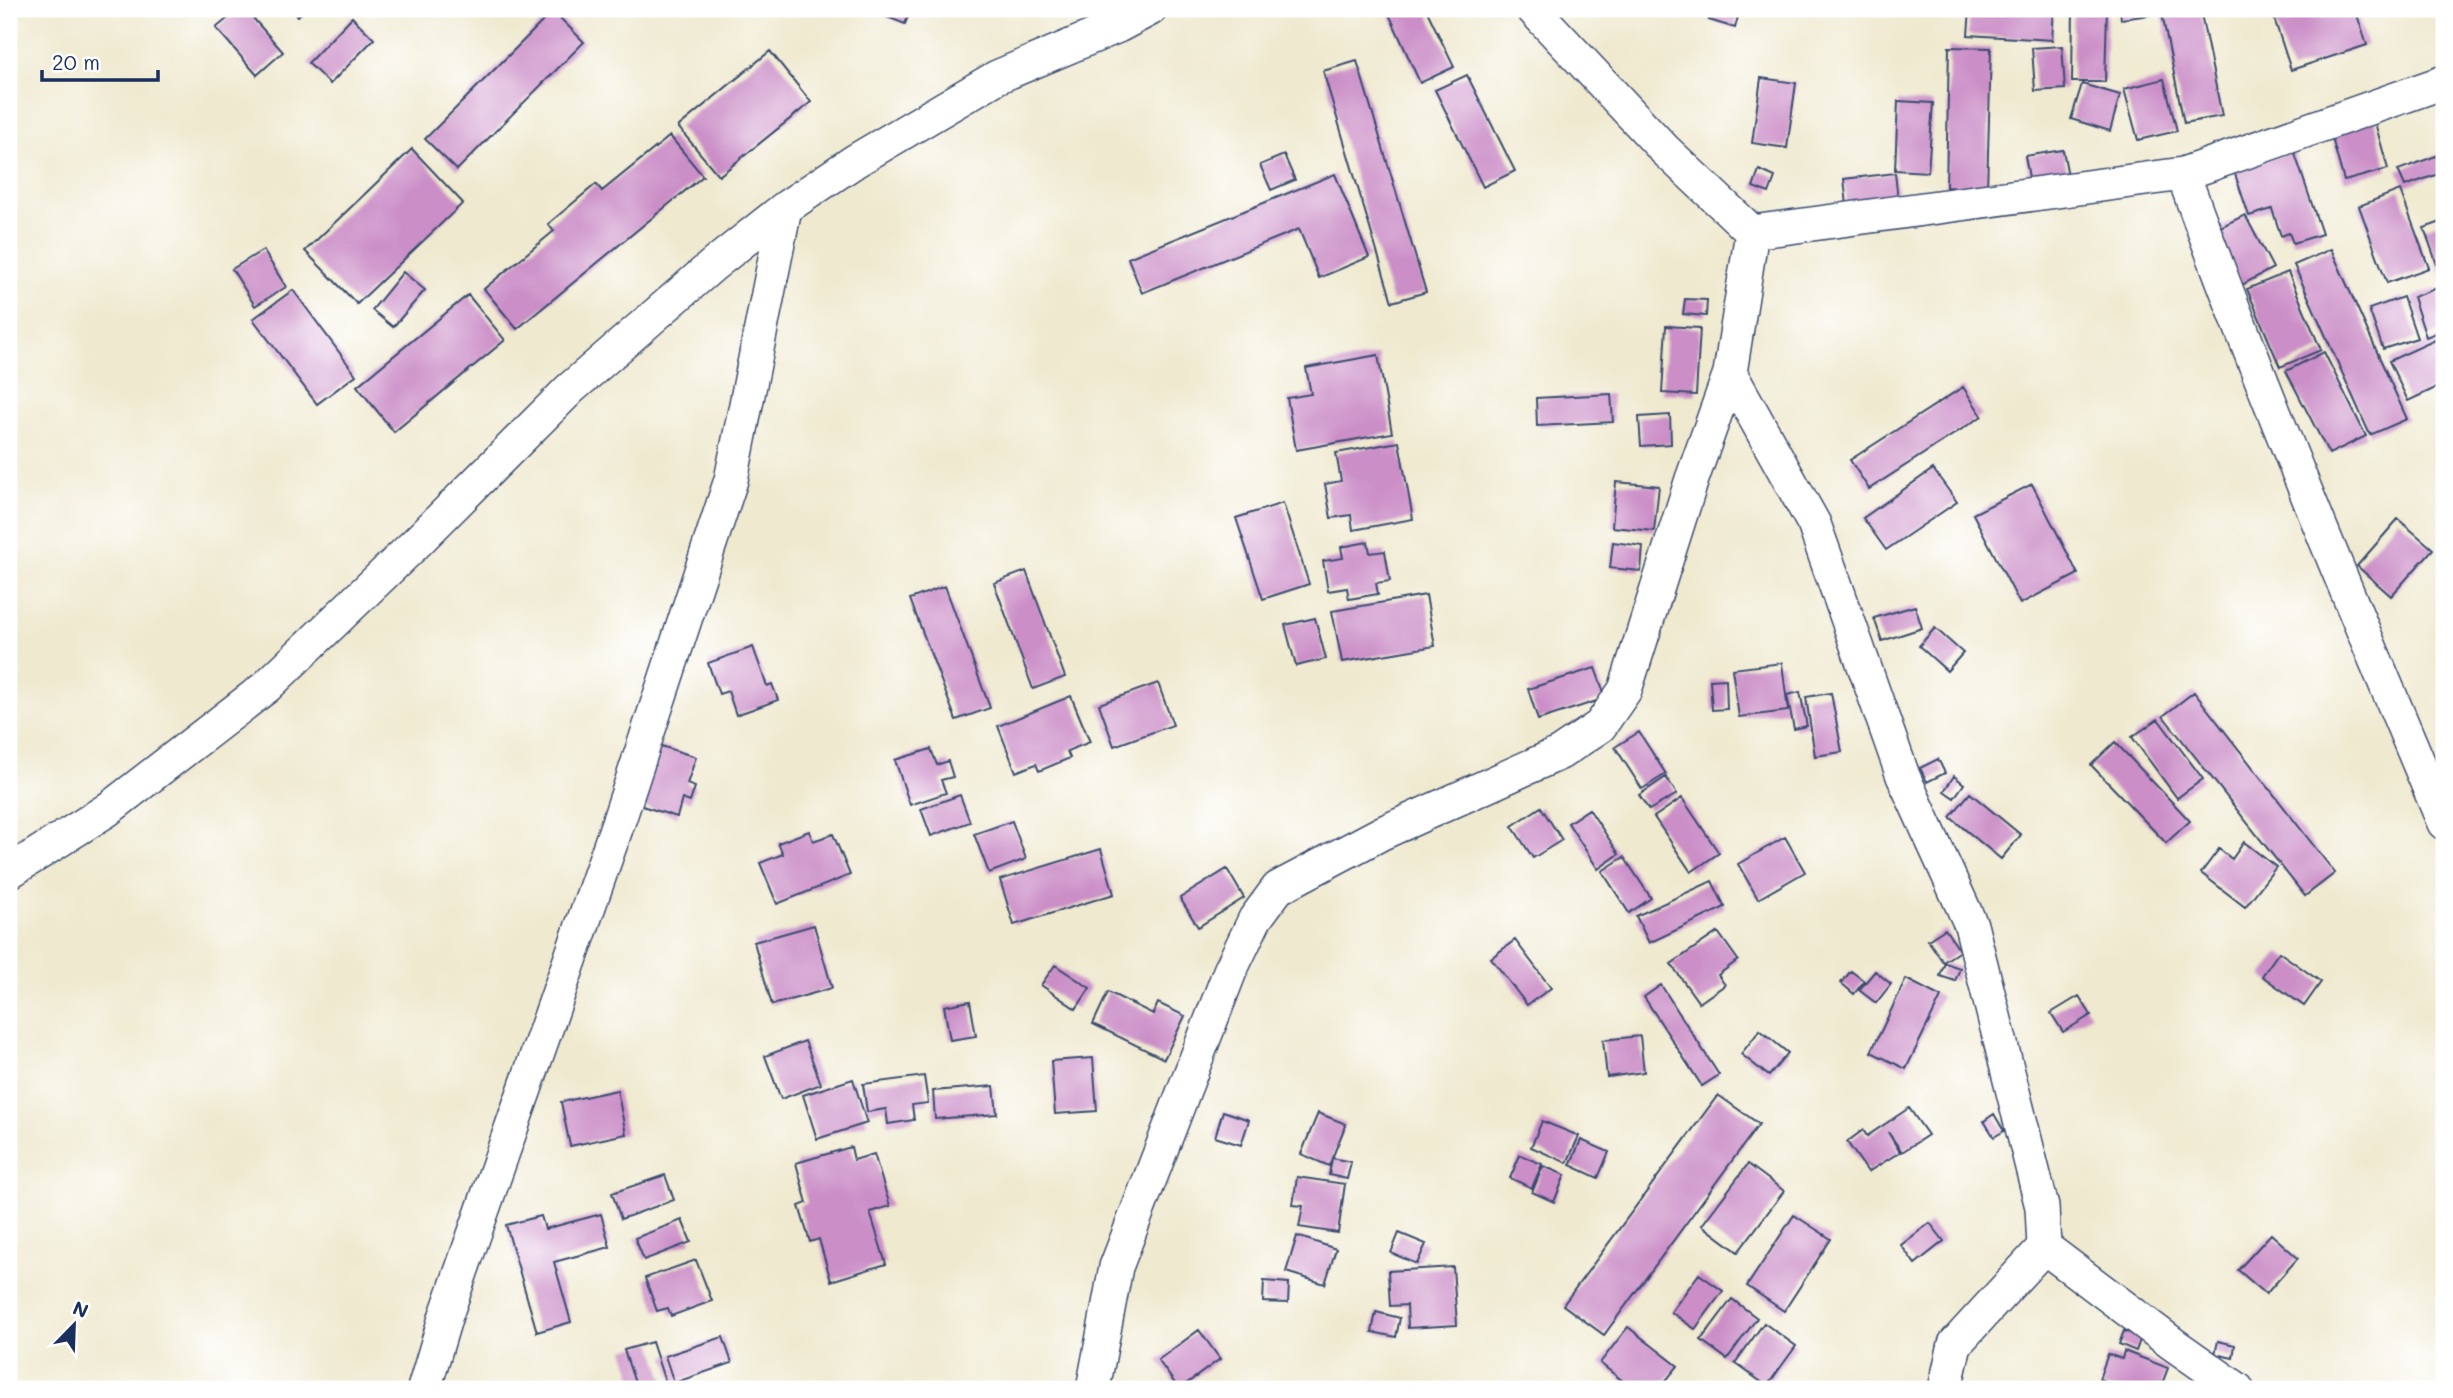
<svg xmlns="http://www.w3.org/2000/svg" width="2453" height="1398" font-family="Mali,sans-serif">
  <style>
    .building { fill: #cb8ec7 }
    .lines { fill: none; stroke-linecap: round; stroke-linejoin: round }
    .minor-casing { stroke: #3b4b6f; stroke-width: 36 }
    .minor { stroke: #fff; stroke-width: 33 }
  </style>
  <rect width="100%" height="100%" fill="#fff"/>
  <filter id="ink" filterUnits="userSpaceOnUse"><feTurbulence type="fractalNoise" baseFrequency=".0143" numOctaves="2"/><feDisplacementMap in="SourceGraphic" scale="14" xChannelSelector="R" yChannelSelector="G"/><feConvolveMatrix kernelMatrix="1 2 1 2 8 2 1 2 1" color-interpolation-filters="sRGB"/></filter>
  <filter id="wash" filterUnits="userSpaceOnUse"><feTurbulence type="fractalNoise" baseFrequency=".00686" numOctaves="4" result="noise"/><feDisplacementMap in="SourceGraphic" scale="28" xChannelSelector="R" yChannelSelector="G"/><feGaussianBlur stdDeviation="1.57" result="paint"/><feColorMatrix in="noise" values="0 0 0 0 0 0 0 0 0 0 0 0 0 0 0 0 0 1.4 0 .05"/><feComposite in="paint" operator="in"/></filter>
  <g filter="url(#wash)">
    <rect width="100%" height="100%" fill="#efe9cf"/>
    <g id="blocks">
      <!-- building -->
      <path class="building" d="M239,9H245L283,52L257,75L216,28Z
        M291,9H305L298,16Z
        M867,9H911L905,24Z
        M1400,9H1426L1454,67L1420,83L1389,14Z
        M1712,9H1740L1735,28L1709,20Z
        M1970,9H2054L2052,40L1968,35Z
        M2073,9H2107L2105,82H2072Z
        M2120,9H2149L2150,15L2121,19Z
        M2161,9H2200L2222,116L2184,123Z
        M2271,9H2355L2367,45L2291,70Z
        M553,11L584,42L457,170L425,139Z
        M352,17L374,39L330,84L308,63Z
        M2062,46L2065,89L2035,91L2032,48Z
        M1949,47L1991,48L1987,189L1946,187Z
        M770,51L811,102L719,176L678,127Z
        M1357,61L1426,292L1392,302L1323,71Z
        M1467,75L1515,171L1483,187L1435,90Z
        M1761,78L1796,83L1787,148L1752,143Z
        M2164,79L2177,131L2138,140L2124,89Z
        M2082,84L2120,95L2110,131L2071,119Z
        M1898,101L1933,103L1928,172L1895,170Z
        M2374,119L2388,169L2344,181L2330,131Z
        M670,136L703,176L517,329L484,289L554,231L548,224L596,184L602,191Z
        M412,149L463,203L357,304L305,251Z
        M2063,150L2068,176L2030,183L2025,156Z
        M2294,151L2322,234L2293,243L2289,233L2281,236L2272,209L2249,216L2234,171Z
        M2444,153V172L2405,186L2398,170Z
        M1284,155L1295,180L1271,190L1260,165Z
        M1759,170L1775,177L1769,193L1753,187Z
        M1895,173L1898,200L1847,205L1844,179Z
        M1335,174L1369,257L1319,278L1299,229L1142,293L1128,258Z
        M2400,190L2429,268L2387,283L2359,206Z
        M2245,215L2273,268L2242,285L2214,230Z
        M2444,221V284L2424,228Z
        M2331,249L2407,419L2370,435L2294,265Z
        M263,250L286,287L255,306L232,269Z
        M403,272L425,290L393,327L372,310Z
        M2288,272L2321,350L2280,367L2247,289Z
        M2437,288L2444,309V330L2426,337L2413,297Z
        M293,290L356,375L317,404L253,319Z
        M468,295L505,340L394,432L357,386Z
        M2403,297L2417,338L2383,349L2369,309Z
        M1685,299L1707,300L1706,316L1683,314Z
        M1666,326L1700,328L1696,395L1662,393Z
        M2444,336V384L2408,401L2389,361Z
        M2324,352L2366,436L2329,454L2286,371Z
        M1378,355L1392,433L1296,450L1287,398L1311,394L1306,368Z
        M1963,387L1982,416L1869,489L1850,460Z
        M1611,394L1613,422L1537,426L1536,398Z
        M1670,415L1671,444L1641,446L1639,417Z
        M1399,442L1413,519L1353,530L1351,515L1331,518L1325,484L1341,481L1336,453Z
        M1933,469L1957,502L1886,550L1863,518Z
        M1616,482L1659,486L1654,531L1612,527Z
        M2032,484L2078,574L2020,604L1973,514Z
        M1283,503L1309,584L1263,599L1236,518Z
        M2398,519L2433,549L2391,596L2357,566Z
        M1368,542L1370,553L1385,551L1390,581L1376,583L1378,594L1349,599L1347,588L1328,591L1323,561L1343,558L1341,547Z
        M1613,542L1643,546L1641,571L1610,568Z
        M1026,571L1065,677L1033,689L994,583Z
        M945,586L990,708L956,720L910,599Z
        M1426,595L1435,646L1342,662L1332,611Z
        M1915,606L1922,628L1882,641L1874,618Z
        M1315,618L1326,659L1296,666L1285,625Z
        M1935,628L1963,653L1947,671L1919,646Z
        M753,647L767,686L772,684L778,700L736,715L728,691L719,694L708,663Z
        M1782,663L1788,711L1739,717L1732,669Z
        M1595,668L1606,698L1538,720L1528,689Z
        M1726,679L1727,709L1712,710L1710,680Z
        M1158,683L1173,725L1114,746L1099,704Z
        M1800,692L1807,726L1794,729L1787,695Z
        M2194,692L2335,873L2305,896L2163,716Z
        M1831,693L1842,752L1815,756L1806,697Z
        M1071,696L1090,742L1067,751L1070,758L1039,771L1036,764L1016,772L998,726Z
        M2158,719L2203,779L2177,798L2132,737Z
        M1639,732L1666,774L1642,789L1615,747Z
        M2115,742L2190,821L2166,843L2091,765Z
        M658,745L696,757L687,784L695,787L690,802L682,799L677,817L639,805Z
        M931,749L937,765L948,761L953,777L941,780L946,793L910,805L895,760Z
        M1938,759L1945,773L1927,782L1920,768Z
        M1954,776L1964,784L1954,798L1944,791Z
        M1666,777L1677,794L1649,810L1639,795Z
        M1970,793L2021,835L2001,859L1950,817Z
        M960,795L970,822L931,836L921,809Z
        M1682,798L1719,853L1691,872L1654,817Z
        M1541,807L1562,840L1533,858L1512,826Z
        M1589,809L1619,854L1598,869L1568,823Z
        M1012,821L1026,859L989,873L974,834Z
        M809,831L813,841L833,834L850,875L777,904L760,863L783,854L778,843Z
        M1785,837L1805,872L1758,899L1738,864Z
        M2244,842L2276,867L2245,907L2201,873L2219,849L2232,859Z
        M1101,849L1114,894L1014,925L1000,880Z
        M1624,857L1651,898L1629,913L1602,871Z
        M1227,869L1244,898L1198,927L1180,898Z
        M1712,881L1725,907L1649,943L1636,916Z
        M814,925L832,988L772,1005L754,942Z
        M1945,929L1960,951L1943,962L1928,940Z
        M1718,932L1738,960L1718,975L1725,985L1699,1003L1671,964Z
        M1515,940L1551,988L1527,1005L1491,958Z
        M2279,952L2321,982L2304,1006L2262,976Z
        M1945,963L1960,968L1955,981L1940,976Z
        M1055,965L1090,988L1076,1009L1041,985Z
        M1851,971L1864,981L1854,994L1841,983Z
        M1875,971L1891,984L1876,1003L1859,990Z
        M1906,979L1941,997L1906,1069L1871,1052Z
        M1661,985L1719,1075L1702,1086L1644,997Z
        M1108,992L1153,1014L1158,1003L1185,1016L1164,1059L1093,1024Z
        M2079,996L2091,1015L2063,1032L2051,1013Z
        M970,1001L976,1036L950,1040L944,1006Z
        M1760,1030L1788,1053L1769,1076L1741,1054Z
        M1640,1036L1644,1072L1607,1077L1603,1040Z
        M805,1041L821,1084L781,1099L765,1056Z
        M1093,1058L1097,1111L1055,1114L1051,1061Z
        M924,1076L928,1103L912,1105L914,1120L888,1124L886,1109L867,1112L863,1084Z
        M853,1079L867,1123L817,1139L803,1095Z
        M994,1086L997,1114L935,1119L933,1091Z
        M617,1090L626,1134L570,1146L561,1102Z
        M1718,1095L1759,1124L1604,1335L1563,1305Z
        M1909,1108L1928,1135L1902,1152L1888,1132L1900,1152L1868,1172L1847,1142L1863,1130L1867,1136Z
        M1223,1111L1249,1120L1241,1145L1215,1137Z
        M1318,1113L1346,1124L1329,1166L1301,1154Z
        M1994,1114L2004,1131L1994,1137L1984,1121Z
        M1542,1121L1579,1136L1567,1163L1531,1147Z
        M1581,1140L1609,1152L1598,1178L1570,1165Z
        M851,1147L854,1160L874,1154L890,1206L870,1212L886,1264L831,1281L819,1239L810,1242L799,1206L807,1203L796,1163Z
        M1520,1155L1542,1164L1532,1188L1510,1178Z
        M1332,1158L1351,1162L1347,1179L1329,1175Z
        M1748,1164L1784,1191L1738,1252L1702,1225Z
        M1543,1166L1565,1175L1554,1202L1532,1192Z
        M665,1175L674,1200L621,1219L612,1193Z
        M1297,1177L1345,1184L1338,1233L1299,1227L1303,1206L1293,1205Z
        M601,1214L610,1247L554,1262L571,1322L537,1332L506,1225L541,1216L545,1229Z
        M1794,1215L1831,1239L1784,1311L1747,1286Z
        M682,1220L691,1242L644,1260L635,1238Z
        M1930,1223L1944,1241L1915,1264L1901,1245Z
        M1399,1233L1426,1244L1417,1264L1391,1253Z
        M2271,1234L2298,1258L2266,1294L2238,1270Z
        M1297,1236L1336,1249L1325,1284L1286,1272Z
        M696,1260L712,1301L671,1316L668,1308L657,1311L645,1278Z
        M1453,1267L1457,1325L1408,1328L1407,1305L1390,1306L1388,1271Z
        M1699,1274L1723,1291L1695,1329L1671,1312Z
        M1264,1281L1289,1283L1288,1303L1263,1302Z
        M1732,1299L1757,1318L1727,1359L1701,1340Z
        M1376,1312L1400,1318L1396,1337L1372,1332Z
        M1764,1323L1796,1346L1767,1386L1735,1363Z
        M1628,1327L1678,1366L1659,1389H1633L1600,1363Z
        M1199,1330L1220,1359L1179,1389L1158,1360Z
        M2124,1331L2141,1337L2136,1351L2119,1344Z
        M723,1337L732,1363L674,1383L665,1356Z
        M2218,1341L2235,1345L2233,1358L2215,1354Z
        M652,1342L665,1382L637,1389L624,1350Z
        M2124,1351L2168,1368L2160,1389H2102L2105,1381L2099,1379L2108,1354L2122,1359Z"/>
    </g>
  </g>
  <g filter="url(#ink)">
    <use href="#blocks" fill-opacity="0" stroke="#3b4b6f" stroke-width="2"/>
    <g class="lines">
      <!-- minor casing -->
      <g class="minor-casing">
        <path id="minor" d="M2183,174C2263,393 2353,608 2444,823
          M1752,232L2183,174L2444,82
          M1730,373L1814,524L1903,776L1971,925L2042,1207L2044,1247L1955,1344L1945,1389
          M9,872L107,810L266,687L415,544L570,389L713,265L785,208L855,161L997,77L1118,26L1150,9
          M2044,1247L2173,1344L2237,1389
          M424,1389L446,1315L620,817L731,480L785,208
          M1093,1389L1116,1267L1230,971L1255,919L1278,888L1382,833L1560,753L1600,726L1625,690L1692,479L1730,373L1752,232L1664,149L1533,9"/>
      </g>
      <!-- minor -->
      <use href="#minor" class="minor"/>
    </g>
  </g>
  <!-- margin -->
  <rect width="2453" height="1398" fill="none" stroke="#fff" stroke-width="35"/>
  <!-- north arrow -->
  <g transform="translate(74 1325) rotate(23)" stroke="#ffffff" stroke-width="5" paint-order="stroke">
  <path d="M0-5L12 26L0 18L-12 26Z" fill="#1b2f5e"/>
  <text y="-10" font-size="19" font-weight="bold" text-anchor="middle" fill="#1b2f5e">N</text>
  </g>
  <!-- scale -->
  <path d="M42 70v10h116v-10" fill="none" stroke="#1b2f5e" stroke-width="3.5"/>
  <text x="52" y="70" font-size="21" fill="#1b2f5e" stroke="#ffffff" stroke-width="5" paint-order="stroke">20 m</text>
</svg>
